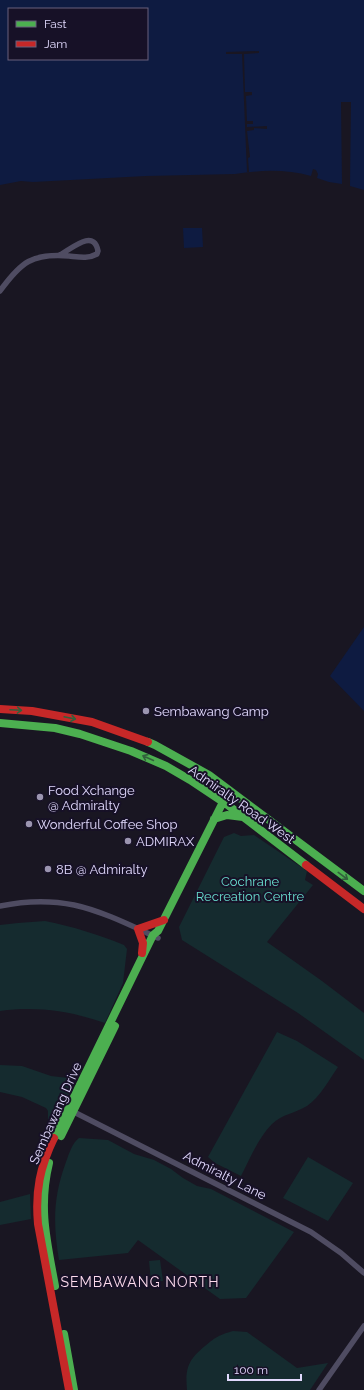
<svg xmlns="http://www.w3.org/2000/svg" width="364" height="1390" font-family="Raleway,sans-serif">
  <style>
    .green { fill: #152b2f }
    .water { fill: #0e1b41; fill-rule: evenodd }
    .pier { fill: #191622 }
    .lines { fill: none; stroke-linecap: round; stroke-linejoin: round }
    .street { stroke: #4f4c62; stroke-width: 5.5 }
    .fast { stroke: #4caf50; stroke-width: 8 }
    .jam { stroke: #c62828; stroke-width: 8 }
    .oneway { stroke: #32603c }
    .poi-dot { fill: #9b95b0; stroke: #171127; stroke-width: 1.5 }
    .labels { text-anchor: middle; stroke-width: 4; stroke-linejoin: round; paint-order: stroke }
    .poi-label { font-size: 13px; fill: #e1d9fd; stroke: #171127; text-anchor: start }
    .street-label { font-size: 13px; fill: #e1d9fd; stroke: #171127 }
    .park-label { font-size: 13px; fill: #67dbcc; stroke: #171127 }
    .neighbourhood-label { font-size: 14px; letter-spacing: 1px; fill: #fddbed; stroke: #171127 }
  </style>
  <rect width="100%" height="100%" fill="#191622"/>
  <!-- green -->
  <path class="green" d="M234,833L241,836L254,835L307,871L305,880L313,885L267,942L322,981L364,1013V1060L298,1013L182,940L179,927L224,837Z
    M45,921C74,927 97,934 124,945L127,949L123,983L105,1023C70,1011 37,1006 0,1011V925L18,923Z
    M277,1032L297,1041L338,1067C329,1080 320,1097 307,1106C296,1113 282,1114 272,1124C258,1138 250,1159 241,1176L215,1163L208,1157Z
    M0,1065L22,1066L51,1076L77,1079L49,1131H48V1111L46,1108L22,1097L0,1092Z
    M79,1138L108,1140L134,1154L154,1160L171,1169L183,1178L197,1186L211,1189L294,1232L246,1298L220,1299L138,1240L128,1253L59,1260C53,1224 53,1197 66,1162C69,1154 72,1143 79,1138Z
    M308,1157L353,1183L328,1221L283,1198Z
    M30,1194L31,1219L0,1225V1202Z
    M160,1260L163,1281L151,1282L149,1261Z
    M233,1331L247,1332L297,1368L328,1363L310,1390H187C185,1368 188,1360 205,1346C216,1337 219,1335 233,1331Z"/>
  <!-- water -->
  <path class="water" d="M0,0H364V190L350,186L351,102H341L342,184L329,182L317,178L318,174L316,170L313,169L311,176C286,169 260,170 235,174L146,176L33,182L21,181L0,185ZM9,9H147V59H9Z
    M183,228H202L203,247L184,248Z
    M364,627V711L330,676Z"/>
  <!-- pier -->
  <path class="pier" d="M259,51V53L244,54L245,92H252V95L246,96L247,121H253V124H247V127L267,126V129L254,128V130L247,131L250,157L248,158L249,172H247L242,54H226V52Z"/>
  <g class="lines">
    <!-- street -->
    <path class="street" d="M0,291C21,262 32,253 69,256C79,257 88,259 97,254L98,251C94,228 71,249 60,255
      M0,906C24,901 50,900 74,905C102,911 132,926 158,938
      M70,1110L311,1232L341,1253L364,1273
      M319,1390L364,1326"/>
    <!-- fast -->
    <path class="fast" d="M0,723L55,728L80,734L131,751L166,766L190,780L229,806L306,865
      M148,742L155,745L209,775L364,891
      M214,819L227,815L243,817
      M61,1136L115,1026
      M54,1138L153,935L158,931L223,802
      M49,1163C38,1208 47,1242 55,1286
      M64,1334L74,1390"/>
    <!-- jam -->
    <path class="jam" d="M0,709L32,711L92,722L148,742
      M306,865L364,909
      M142,953L143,943L138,929L164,920
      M54,1138C40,1167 35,1191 38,1224L69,1390"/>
  </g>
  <!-- one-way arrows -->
  <defs><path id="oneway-shaft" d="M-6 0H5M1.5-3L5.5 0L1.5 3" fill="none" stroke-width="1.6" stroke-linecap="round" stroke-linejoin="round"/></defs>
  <g class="oneway">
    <use href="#oneway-shaft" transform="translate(16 710) rotate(3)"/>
    <use href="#oneway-shaft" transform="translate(70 718) rotate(12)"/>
    <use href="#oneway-shaft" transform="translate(148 758) rotate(-156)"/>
    <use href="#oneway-shaft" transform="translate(343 876) rotate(37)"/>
  </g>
  <!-- markers -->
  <g class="poi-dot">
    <circle cx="146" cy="711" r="4"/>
    <circle cx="40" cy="797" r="4"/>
    <circle cx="29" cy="824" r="4"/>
    <circle cx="128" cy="841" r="4"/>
    <circle cx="48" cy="869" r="4"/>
  </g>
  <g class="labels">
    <!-- poi labels -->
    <g class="poi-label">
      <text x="154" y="716">Sembawang Camp</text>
      <text x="48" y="795">Food Xchange<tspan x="48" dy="15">@ Admiralty</tspan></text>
      <text x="37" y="829">Wonderful Coffee Shop</text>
      <text x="136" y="846">ADMIRAX</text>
      <text x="56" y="874">8B @ Admiralty</text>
    </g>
    <!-- street labels -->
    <g class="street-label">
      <text transform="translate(242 804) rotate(35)" y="5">Admiralty Road West</text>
      <text transform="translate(55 1113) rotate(-66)" y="5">Sembawang Drive</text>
      <text transform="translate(225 1175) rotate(27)" y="5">Admiralty Lane</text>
    </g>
    <!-- park labels -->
    <g class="park-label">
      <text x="250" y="886">Cochrane<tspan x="250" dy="15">Recreation Centre</tspan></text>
    </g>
    <!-- neighbourhood labels -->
    <g class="neighbourhood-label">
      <text x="140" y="1287">SEMBAWANG NORTH</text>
    </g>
  </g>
  <!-- legend -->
  <rect x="8" y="8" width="140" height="52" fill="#171127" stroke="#68617d"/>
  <rect x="16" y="21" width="20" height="6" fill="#4caf50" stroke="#68617d"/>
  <text x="44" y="28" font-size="12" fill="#e1d9fd">Fast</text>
  <rect x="16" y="41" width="20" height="6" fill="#c62828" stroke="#68617d"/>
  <text x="44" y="48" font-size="12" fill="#e1d9fd">Jam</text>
  <!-- scale -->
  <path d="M228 1374v6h73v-6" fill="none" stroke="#e1d9fd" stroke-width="2"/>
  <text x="234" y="1374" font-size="12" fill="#e1d9fd" stroke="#171127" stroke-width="3" paint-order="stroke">100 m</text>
</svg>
